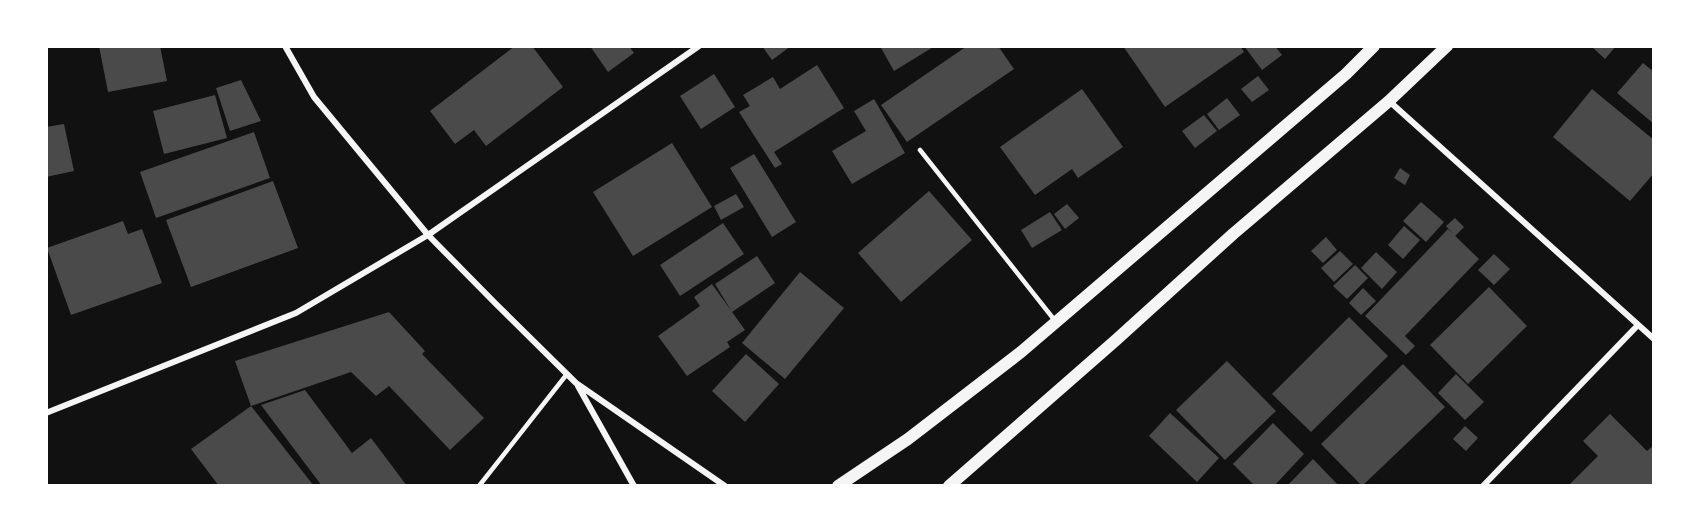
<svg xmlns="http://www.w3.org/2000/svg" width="1700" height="532" font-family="'PT Sans',sans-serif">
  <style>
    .building { fill: #4a4a4a }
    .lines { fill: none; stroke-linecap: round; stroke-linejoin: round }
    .service { stroke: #f5f5f5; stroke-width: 4.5 }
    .minor { stroke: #f5f5f5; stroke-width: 6 }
    .secondary { stroke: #f5f5f5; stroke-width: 12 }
  </style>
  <rect width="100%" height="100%" fill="#111"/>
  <!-- building -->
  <path class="building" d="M99,46H160L167,81L108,92Z
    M515,46H532L563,87L486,146L474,130L455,144L430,111Z
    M590,46H629L634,53L608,72Z
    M762,46H791L772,60Z
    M880,46H935L894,71Z
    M967,46H998L1014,69L907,142L881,105Z
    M1123,46H1240L1244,52L1165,107Z
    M1244,46H1275L1282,55L1262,70Z
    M1591,46H1616L1605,59Z
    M1643,63L1654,72V124L1617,93Z
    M817,65L844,108L774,152L782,164L775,168L739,112L750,106L743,95L773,77L780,89Z
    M714,74L735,107L701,129L680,96Z
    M1258,76L1269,90L1252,102L1241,89Z
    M241,80L261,121L230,131L216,88Z
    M1082,89L1123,147L1078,178L1072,169L1035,195L1000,147Z
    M1592,89L1654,140V173L1630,201L1553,137Z
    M215,95L227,138L164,154L153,111Z
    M1227,98L1240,115L1219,130L1207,114Z
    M874,99L905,153L852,184L832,151L866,131L854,111Z
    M1204,115L1217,131L1195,148L1182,131Z
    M64,124L74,171L46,177V127Z
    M254,132L270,178L156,218L140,172Z
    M672,143L712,207L633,256L593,192Z
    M754,154L796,222L772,237L730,168Z
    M1400,168L1410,175L1405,185L1394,178Z
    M273,181L298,248L191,287L166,220Z
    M929,191L972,240L901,302L858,253Z
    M736,194L744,207L721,220L714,206Z
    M1421,202L1444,222L1426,242L1403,221Z
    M1067,204L1079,218L1065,229L1054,214Z
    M1050,212L1062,230L1032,248L1021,230Z
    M1455,218L1464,227L1455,236L1446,226Z
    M123,221L128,234L142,229L162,283L71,315L47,248Z
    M723,223L744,254L680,296L660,265Z
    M1404,226L1420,240L1403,259L1388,245Z
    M1448,229L1479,259L1405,336L1415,346L1406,355L1365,316Z
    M1326,237L1337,250L1323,263L1311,251Z
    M1340,251L1353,264L1334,282L1321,268Z
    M1376,252L1397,272L1382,289L1361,268Z
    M1494,254L1510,269L1494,285L1478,270Z
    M757,256L775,283L732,312L715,284Z
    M1355,265L1368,278L1347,299L1333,286Z
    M800,272L844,308L785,379L742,343Z
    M712,284L745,330L727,342L730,347L687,376L658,336L700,306L694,297Z
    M1489,287L1527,326L1468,384L1430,345Z
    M1363,288L1376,301L1361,315L1349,303Z
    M389,312L425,351L422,354L484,418L450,450L389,386L376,396L351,372L251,406L314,486H219L191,449L251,406L235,361Z
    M1349,317L1388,356L1311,432L1272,394Z
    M746,354L779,384L745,422L712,391Z
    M1227,361L1276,411L1225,460L1176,410Z
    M1403,364L1445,407L1362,486L1321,444Z
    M1456,374L1484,402L1465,420L1438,393Z
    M305,390L352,453L371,438L407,486H322L261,405Z
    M1170,413L1219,458L1197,482L1149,436Z
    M1610,414L1647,451L1654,445V486H1568L1598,456L1583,441Z
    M1273,423L1304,454L1274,486H1255L1233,464Z
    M1465,426L1478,438L1466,451L1453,439Z
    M1313,459L1339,486H1287Z"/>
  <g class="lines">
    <!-- service -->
    <path class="service" d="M920,150L1056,322
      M479,486L567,374"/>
    <!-- minor -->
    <path class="minor" d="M285,46L314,97L428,235L496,304L576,383L725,486
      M1389,101L1654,339
      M578,386L634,486
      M46,413L296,313L428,235L699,46
      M1483,486L1638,325"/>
    <!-- secondary -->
    <path class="secondary" d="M838,486L908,439L1021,352L1346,74L1374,46
      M949,486L1116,340L1233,234L1389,101L1447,46"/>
  </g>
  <!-- border -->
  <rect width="1700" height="532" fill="none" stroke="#ffffff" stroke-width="96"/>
</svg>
